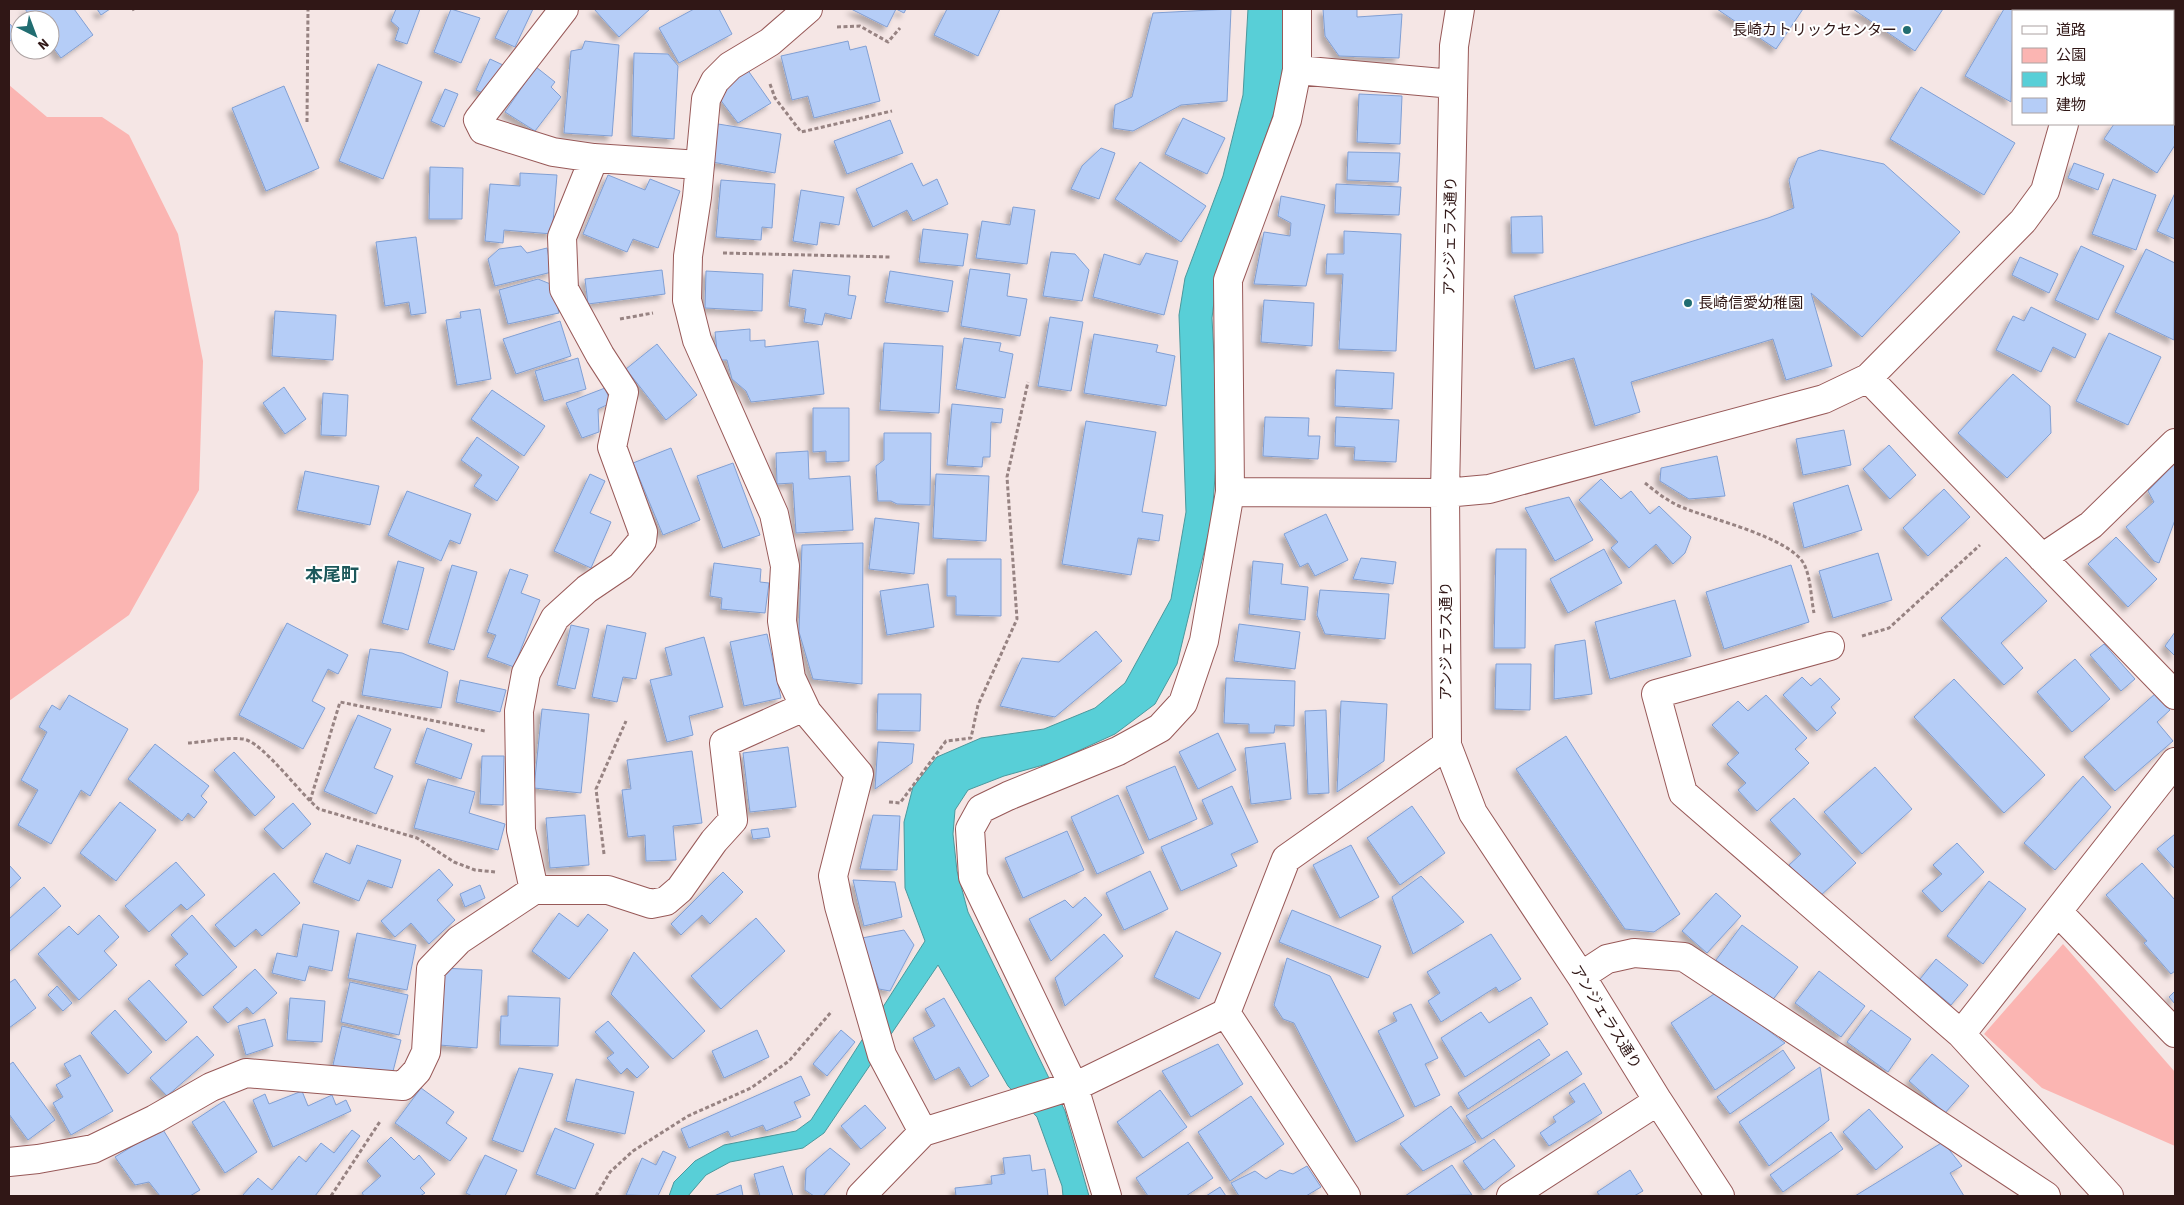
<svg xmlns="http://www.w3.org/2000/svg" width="2184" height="1205" font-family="'Source Sans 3','Noto Sans JP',sans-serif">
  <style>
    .green { fill: #fbb5b2 }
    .water { fill: #58cfd7; stroke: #4c989d }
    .building { fill: #b5cdf7; stroke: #819fd3; filter: url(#shadow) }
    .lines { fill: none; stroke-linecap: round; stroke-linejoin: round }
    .minor-casing { stroke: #985958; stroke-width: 30 }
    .path { stroke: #978382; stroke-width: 3; stroke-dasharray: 4 2.5; stroke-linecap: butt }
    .minor { stroke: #fff; stroke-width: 28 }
    .poi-dot { fill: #216d71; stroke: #fff; stroke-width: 2 }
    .labels { text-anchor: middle; stroke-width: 4; stroke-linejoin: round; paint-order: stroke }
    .poi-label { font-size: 15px; fill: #301716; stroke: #fff; text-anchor: end }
    .street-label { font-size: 15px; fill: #301716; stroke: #fff }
    .quarter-label { font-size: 18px; font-weight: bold; fill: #1c585b; stroke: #fff }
  </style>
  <defs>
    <filter id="shadow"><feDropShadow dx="-4.5" dy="4.5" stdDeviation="2.5" flood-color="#0004"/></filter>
  </defs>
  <rect width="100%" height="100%" fill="#f5e6e5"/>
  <!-- green -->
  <path class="green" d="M9,85L47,117H102L129,135L178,234L203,361L199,490L129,615L9,701Z
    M2063,944L2175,1072V1146L2042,1088L1984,1034Z"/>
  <!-- water -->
  <path class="water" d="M1248,9H1288L1280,95L1217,277L1212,318L1218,433L1212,519L1177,664L1155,704L1115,734L1054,762L1004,776L968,790L955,810L953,834L957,871L968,912L1065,1111L1089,1196H1063L1062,1186L1037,1117L1008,1086L938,965L824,1133L803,1148L730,1162L706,1175L688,1196H669L674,1182L695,1161L724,1145L796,1131L811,1120L925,941L905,888L904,822L913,787L937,757L981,738L1044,729L1095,708L1125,683L1171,599L1186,512L1179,315L1185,278L1223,176L1243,95Z"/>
  <!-- building -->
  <path class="building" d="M25,9H74L93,35L61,58L50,43V20H33Z
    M97,9H110L101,15Z
    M396,9H420L407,44L395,40L399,28L391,21Z
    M451,9L480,18L461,63L434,52Z
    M509,9H533L515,47L495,38Z
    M594,9H650L619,37Z
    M694,9H719L732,34L679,63L659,28Z
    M851,9H906L904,13L896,9L887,27Z
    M947,9H1000L978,56L934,35Z
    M1231,9L1227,101L1181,105L1133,131L1113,128L1115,105L1132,97L1153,13Z
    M1323,9H1357V17L1402,14L1399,58L1339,56L1325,36Z
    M1717,9H1803L1776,49Z
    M1853,9H1943L1915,51Z
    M2004,9H2018L2022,11H2013L2011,102L1965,76Z
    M2128,9H2151L2155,11H2126Z
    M9,23L18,33L9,42Z
    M2175,39V105L2173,104V43Z
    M585,41L619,45L612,136L564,133L571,51L582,49Z
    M848,41L850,50L866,46L880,101L814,118L808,96L792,100L781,56Z
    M634,53L668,54L678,66L674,139L632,136Z
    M490,59L503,65L488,95L476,90Z
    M378,64L422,82L383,179L339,161Z
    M536,67L555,82L551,87L561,97L535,131L505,112Z
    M747,69L771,103L738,123L719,98L726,85Z
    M284,86L319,168L266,191L232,108Z
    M1921,87L2015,143L1984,195L1890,139Z
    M445,89L458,94L444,127L431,121Z
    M1359,94L1402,96L1400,144L1357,142Z
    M2173,112L2175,114V145L2157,173L2104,139L2114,124H2173Z
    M1183,118L1225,138L1207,174L1165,154Z
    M890,120L903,153L847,174L834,141Z
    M718,124L781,134L775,173L712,162Z
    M1101,148L1115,153L1099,199L1071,189L1082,166Z
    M1820,150L1884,164L1960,232L1862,337L1811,293L1832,366L1786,380L1773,339L1631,382L1640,412L1595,426L1574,358L1535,369L1514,296L1768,218L1794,208L1789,180L1798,158Z
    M1348,152L1400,153L1398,182L1347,180Z
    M1140,162L1206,206L1181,242L1115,199Z
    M912,163L923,186L937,179L948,204L913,221L907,210L873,227L856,189Z
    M2074,163L2104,174L2098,190L2068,178Z
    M430,167L463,168L462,219H429Z
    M520,173L557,175L552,234L504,230L503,243L485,241L490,184L520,186Z
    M608,175L645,190L650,179L680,191L658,248L633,239L627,252L583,234Z
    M2113,179L2156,195L2136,250L2092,234Z
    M721,180L775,184L772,228L762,227L761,240L716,237Z
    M1336,184L1401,187L1399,215L1335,213Z
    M801,190L844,197L839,225L820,222L817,245L793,241Z
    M2175,193V239L2157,231Z
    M1281,196L1325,205L1306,286L1254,284L1264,232L1290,236L1291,223L1278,216Z
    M1013,207L1035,210L1027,264L976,258L982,221L1010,225Z
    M1542,216L1543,253H1512L1511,217Z
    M923,229L968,234L963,266L919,262Z
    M1344,231L1401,234L1396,351L1339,349L1343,274H1326L1327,254H1344Z
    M416,237L426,313L411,315L409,302L385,306L376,242Z
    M521,246L527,253L547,248L552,272L495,286L488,259L499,249Z
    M2081,246L2124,266L2098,320L2055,300Z
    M2146,249L2175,263L2174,340L2115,312Z
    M1051,252L1075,254L1089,270L1082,301L1043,296Z
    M1146,253L1178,261L1164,315L1093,297L1104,254L1140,265Z
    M2020,257L2058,274L2049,293L2012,275Z
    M970,269L1010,274L1007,296L1027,299L1020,336L961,326Z
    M662,270L665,294L588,304L585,279Z
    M793,270L850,276L848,295L856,296L851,319L825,313L822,325L804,322L806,309L789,306Z
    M706,271L763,274L762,311L705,308Z
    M890,271L953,281L948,312L885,302Z
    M538,279L553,285L559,313L508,324L499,290Z
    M1264,300L1314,303L1312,346L1261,342Z
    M2031,307L2086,334L2075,358L2053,347L2041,372L1996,350L2013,316L2024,321Z
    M480,309L491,379L457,385L446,320L461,318L460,312Z
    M275,311L336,315L333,360L272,356Z
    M1050,317L1083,322L1071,391L1038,386Z
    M560,321L571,356L516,374L503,339Z
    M750,329V341L765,340V347L818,341L824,394L751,402L746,391L732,379L727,360H718L715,332Z
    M2109,333L2161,357L2128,425L2076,401Z
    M1094,334L1158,345L1156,352L1175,356L1166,406L1084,393Z
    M964,338L1001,343L999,351L1013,354L1005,398L956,389Z
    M884,343L943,346L939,413L880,410Z
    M657,344L697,395L666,420L626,369Z
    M578,358L586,389L544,401L535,371Z
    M1336,370L1394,373L1392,409L1335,406Z
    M2013,374L2050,406L2051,433L2007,478L1958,433Z
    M284,387L306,419L285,434L263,403Z
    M605,388L611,403L598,409L599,432L582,438L566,403Z
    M492,390L545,426L524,456L471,419Z
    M323,393L348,395L346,436L321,435Z
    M952,404L1003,409L1001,423L991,422L990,457H983L982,467L947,465Z
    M813,408H849V461L826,462V451L813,452Z
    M1265,417L1309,418L1308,436H1320L1318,459L1263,456Z
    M1336,417L1399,420L1396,462L1354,460L1355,447L1335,446Z
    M1086,421L1156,432L1142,512L1163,515L1159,541L1138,538L1131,575L1062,564Z
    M1844,430L1851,465L1803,475L1796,439Z
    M884,433H931L930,505L897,504L891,501H878L876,466L884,460Z
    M477,437L519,467L497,501L474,486L482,475L461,460Z
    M1889,445L1916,475L1890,499L1863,469Z
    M671,448L700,520L663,535L633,463Z
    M808,451L809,479L850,476L853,530L796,533L793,483L777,484L776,453Z
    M1717,456L1725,496L1689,499L1660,481L1661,468Z
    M733,463L760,535L723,548L697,476Z
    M2175,463V520L2159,563L2154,561L2126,527L2154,502L2148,491Z
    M305,471L379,486L370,525L297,510Z
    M590,474L605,481L590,513L611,522L591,568L554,551Z
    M936,474L989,476L986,541L933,538Z
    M1601,479L1621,499L1631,491L1650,514L1659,506L1691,537L1685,553L1673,564L1656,544L1629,568L1611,548L1618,542L1579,500Z
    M1848,485L1862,530L1804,548L1793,503Z
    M1944,489L1970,517L1928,556L1903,528Z
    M407,491L471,514L460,544L450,540L441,561L388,535Z
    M1569,497L1593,540L1555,561L1525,508Z
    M1326,514L1348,560L1315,576L1308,563L1300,567L1284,534Z
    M875,518L919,523L914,574L869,569Z
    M2116,537L2157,579L2128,607L2088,564Z
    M863,543L862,684L813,679L799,632L802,545Z
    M1496,549H1526L1525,648H1494Z
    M1604,549L1622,583L1568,613L1550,579Z
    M1878,553L1892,600L1833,618L1819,571Z
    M2006,557L2047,601L2001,643L2023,668L2004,685L1941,618Z
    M1361,558L1396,562L1393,584L1353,579Z
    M947,559H1001V616L956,615V596H947Z
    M398,561L424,568L408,630L382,623Z
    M1253,561L1283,564L1281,584L1308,587L1305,620L1249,614Z
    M714,563L761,569L760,582L769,583L765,613L721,609L722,598L710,596Z
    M452,565L477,572L454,650L428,643Z
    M1791,565L1809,622L1724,649L1706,592Z
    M510,569L528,575L521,593L540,600L514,667L487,657L496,635L487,632Z
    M928,584L934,627L887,635L880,591Z
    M1320,590L1389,594L1385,639L1325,634L1317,615Z
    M1675,600L1691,656L1610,679L1595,622Z
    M287,623L348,655L338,674L328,669L312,701L325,708L303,749L239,715Z
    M1239,624L1300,632L1295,669L1234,661Z
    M571,625L589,629L575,689L557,685Z
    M607,625L646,633L636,679L623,677L617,702L592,697Z
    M1096,631L1122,661L1055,717L1000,706L1022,658L1059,662Z
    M2175,632V656L2165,646Z
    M767,634L781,698L744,706L730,642Z
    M704,637L723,707L689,716L693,735L667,742L650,680L672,675L665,648Z
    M1585,640L1592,694L1554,699L1555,645Z
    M2104,644L2135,679L2121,691L2090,655Z
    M370,649L402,653L448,672L441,708L362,695Z
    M2075,659L2110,699L2072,732L2037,692Z
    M1496,664H1531L1530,710L1495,709Z
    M1802,677L1811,686L1820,678L1840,699L1831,707L1836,713L1817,731L1783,695Z
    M1226,678L1295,681L1294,726L1275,725L1274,733H1249V724L1224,723Z
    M1954,679L2045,775L2004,813L1914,717Z
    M460,680L506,690L500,712L456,702Z
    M2156,693L2170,710L2157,722L2173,741L2115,791L2084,757Z
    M878,694H921L920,731L877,730Z
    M69,695L128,729L90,796L81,790L51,844L18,825L38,790L21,780L47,732L39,727L52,705L60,710Z
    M1766,695L1807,738L1795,749L1809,763L1757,811L1738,790L1746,783L1727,764L1739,753L1712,725L1738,701L1748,711Z
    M1341,701L1387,704L1384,761L1337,792Z
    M542,709L589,714L581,793L534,788Z
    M1326,710L1329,793L1308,794L1305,711Z
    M358,715L391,729L374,768L393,776L376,814L324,791Z
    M427,728L472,744L461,779L415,763Z
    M1218,733L1236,770L1198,789L1179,752Z
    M1566,736L1680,914L1654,932L1625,929L1516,769Z
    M878,742L914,744L912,763L875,789Z
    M1285,743L1291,799L1251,804L1245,748Z
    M155,744L209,786L201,796L207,802L194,818L188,813L182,821L128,779Z
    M788,747L796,807L750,812L743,753Z
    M692,751L702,823L673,826L676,860L646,861L645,835L628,837L622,790L631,789L627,760Z
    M234,752L275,797L255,816L214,770Z
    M482,756H504L503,805L480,804Z
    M1175,766L1197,819L1149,840L1126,787Z
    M1875,767L1912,809L1862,854L1824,812Z
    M2083,776L2111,807L2055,870L2024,843Z
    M428,779L475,792L469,813L505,824L498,850L414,828Z
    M1232,786L1258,842L1231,854L1237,866L1181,891L1161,847L1213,824L1202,800Z
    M1118,795L1144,853L1097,874L1071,817Z
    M1794,798L1856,863L1819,897L1789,865L1801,854L1770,820Z
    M120,802L156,830L116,881L80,853Z
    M293,803L311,824L283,849L264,829Z
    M1412,806L1445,853L1400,885L1367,838Z
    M585,815L589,865L550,868L546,818Z
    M873,815L900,816L897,870L860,869Z
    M768,828L770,837L753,839L751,830Z
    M1067,831L1084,870L1023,898L1005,858Z
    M2175,834V869L2157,849Z
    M1957,843L1984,872L1942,912L1922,891L1942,874L1933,865Z
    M357,845L401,860L392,888L368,880L359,901L313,882L326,853L350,864Z
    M1351,845L1379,897L1340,918L1313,865Z
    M176,862L205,895L187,910L181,904L149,932L125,906Z
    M2142,863L2175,900V971L2171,974L2144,943L2147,941L2106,895Z
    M9,865L21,878L9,889Z
    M439,869L453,885L437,900L455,920L429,944L411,923L395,937L381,921Z
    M1150,871L1168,909L1124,930L1106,893Z
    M723,872L743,892L710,924L702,915L681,935L671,924Z
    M274,873L300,903L262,936L256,929L235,947L215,925Z
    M1421,876L1464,922L1413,954L1392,897Z
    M853,880L895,882L902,917L864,926Z
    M1989,881L2026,909L1983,964L1947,936Z
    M480,885L485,898L465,907L460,894Z
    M44,887L61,906L9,952V919Z
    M1716,893L1741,916L1707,953L1682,931Z
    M1085,897L1102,915L1051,961L1029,919L1065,900L1073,908Z
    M1292,910L1381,946L1368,978L1279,942Z
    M559,913L578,927L588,914L608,930L569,979L532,951Z
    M99,915L119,937L104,951L117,965L79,1000L38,954L69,926L78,935Z
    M192,915L237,967L203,996L175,965L188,954L171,935Z
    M756,918L785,951L721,1009L691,976Z
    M303,924L339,931L332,971L309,966L305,981L272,973L277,953L297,957Z
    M1742,925L1798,967L1771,1002L1716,960Z
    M904,930L914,945L890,991L879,989L862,938Z
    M1176,931L1221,953L1199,999L1154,977Z
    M357,933L416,945L407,990L348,978Z
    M1104,934L1123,956L1065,1006L1055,978Z
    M1491,934L1521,979L1499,992L1496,987L1441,1022L1428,1001L1440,993L1427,972Z
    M634,952L705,1031L673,1059L611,994Z
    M1287,958L1330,976L1404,1116L1356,1142L1294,1023L1283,1019L1274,1005Z
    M1936,959L1968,985L1951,1005L1920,979Z
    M443,968L482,970L477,1048L439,1045Z
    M255,969L277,993L253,1014L247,1007L228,1023L213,1007Z
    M1819,971L1865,1006L1841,1037L1795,1003Z
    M15,979L36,1008L9,1028V983Z
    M149,980L187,1022L166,1041L128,999Z
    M350,982L408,995L399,1035L341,1022Z
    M57,986L72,1003L63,1011L48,995Z
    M2175,991V1004L2169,997Z
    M1717,992L1785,1043L1715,1090L1671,1023Z
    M508,996L560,998L558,1046L500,1045L501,1016H508Z
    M1531,997L1548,1024L1465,1077L1441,1038L1481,1012L1489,1023Z
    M290,998L325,1001L322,1042L287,1040Z
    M944,998L989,1076L971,1087L959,1067L935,1080L913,1038L935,1026L925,1009Z
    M1411,1004L1438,1058L1425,1064L1440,1095L1415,1107L1378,1031L1397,1021L1393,1013Z
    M115,1010L152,1052L128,1074L91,1033Z
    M1871,1010L1911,1039L1888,1072L1847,1042Z
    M265,1019L273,1046L246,1055L238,1026Z
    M608,1021L649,1067L637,1078L627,1068L621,1074L607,1058L614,1053L595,1032Z
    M342,1026L401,1040L391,1079L333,1065Z
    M757,1030L769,1057L724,1078L712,1051Z
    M841,1030L855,1042L827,1076L813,1064Z
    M197,1036L214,1055L167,1096L150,1078Z
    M1539,1039L1550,1055L1468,1109L1458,1093Z
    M1218,1044L1243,1084L1191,1117L1162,1071Z
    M1783,1050L1795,1068L1730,1114L1717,1097Z
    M1567,1051L1582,1074L1482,1139L1466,1116Z
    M1932,1054L1969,1086L1945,1113L1909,1081Z
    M80,1055L113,1111L71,1135L53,1103L63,1097L56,1085L71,1076L64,1064Z
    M13,1062L55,1120L28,1140L9,1114V1065Z
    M1820,1067L1829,1120L1769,1166L1739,1122Z
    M519,1068L553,1074L523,1152L492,1140Z
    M801,1076L810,1095L794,1102L801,1117L766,1131L763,1125L731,1137L728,1131L689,1148L681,1129Z
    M576,1079L634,1092L625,1134L566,1121Z
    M1584,1083L1602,1113L1549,1146L1540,1133L1556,1122L1553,1117L1575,1102L1569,1093Z
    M421,1088L454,1112L446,1123L467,1138L450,1161L395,1123Z
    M1160,1090L1187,1127L1143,1158L1117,1122Z
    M302,1091L308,1106L332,1095L336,1105L346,1100L351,1111L273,1147L253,1100L265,1094L269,1104Z
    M1251,1096L1284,1144L1230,1181L1198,1132Z
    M224,1101L257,1152L225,1173L192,1122Z
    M865,1105L886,1128L861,1149L841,1126Z
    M1451,1106L1476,1142L1423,1171L1400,1144Z
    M1869,1109L1903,1147L1876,1170L1843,1132Z
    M162,1128L200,1190L190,1196H160L149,1182L135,1185L115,1157Z
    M555,1128L594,1144L575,1189L536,1174Z
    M352,1130L360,1136L315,1196H242L258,1178L272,1190L299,1156L306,1162L321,1143L334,1153Z
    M1831,1132L1843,1149L1783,1192L1770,1175Z
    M391,1137L414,1160L419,1155L435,1174L420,1188L425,1193L420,1196H364L362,1193L381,1176L367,1161Z
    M1494,1139L1515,1166L1484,1190L1463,1161Z
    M1188,1142L1213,1178L1186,1196H1148L1136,1178Z
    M1943,1142L1962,1166L1950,1173L1964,1196H1855Z
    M830,1148L850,1164L823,1196H814L805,1190L806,1169Z
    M663,1151L676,1157L658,1196L626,1195L642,1158L656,1165Z
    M485,1155L517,1170L505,1196H472L466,1193Z
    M1030,1155L1032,1171L1045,1169L1048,1196H956L955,1188L992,1184L991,1176L1005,1174L1003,1158Z
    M1452,1165L1472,1195L1405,1196Z
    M783,1166L793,1196H760L754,1174Z
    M1307,1166L1321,1187L1306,1196H1239L1231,1183L1255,1171L1266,1179L1280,1170L1293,1174Z
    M1630,1170L1643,1191L1634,1196H1600L1597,1192Z
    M741,1185L743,1196H714Z
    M1220,1187L1226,1196H1206Z"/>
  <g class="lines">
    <!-- minor casing -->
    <g class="minor-casing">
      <path id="minor" d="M564,9L478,120L483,130L553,152L594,158L700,165
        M808,9L770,42L730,66L715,81L706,99L697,197L688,256L687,300L697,340L774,514L785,566L782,621L791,678L807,712L859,774L833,876L839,906L882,1055L923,1132
        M1460,9L1454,46L1445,493L1447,745L1473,813L1581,976L1658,1101L1720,1196
        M2095,11L2096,9
        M1297,70L1453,84
        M1868,378L2175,695
        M1230,492L1445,493L1489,489L1824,399L1868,378L2023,221L2045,191L2064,124
        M2042,558L2091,525L2175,443
        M1830,646L1656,694L1683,793L1961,1034L2109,1196
        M534,890L521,830L519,711L526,673L555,618L587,589L621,566L642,541L643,532L612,447L624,392L600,355L564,289L562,237L594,158
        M2058,912L2175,1033
        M1581,976L1607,959L1634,953L1684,957L2046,1196
        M1226,1013L1346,1196
        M1961,1034L2175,762
        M9,1162L38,1159L93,1149L155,1119L211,1087L246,1073L403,1086L417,1071L426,1052L431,969L459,940L534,890H608L651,904L666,901L680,889L714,841L733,820L724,743L804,707
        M861,1196L923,1132L1062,1089L1074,1087L1226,1013L1286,859L1447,745
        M1107,1196L1074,1087L973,877L970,829L981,809L1008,796L1118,751L1160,728L1183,703L1204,641L1230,492L1228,280L1287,120L1297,70V9
        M1511,1196L1658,1101"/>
    </g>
    <!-- path -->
    <path class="path" d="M132,10L134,9
      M837,27L860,26L888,42L900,28
      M770,84L775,98L801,132L892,111
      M307,122L308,9
      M723,253L890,257
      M620,319L653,313
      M1645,483C1656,492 1670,503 1684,508C1713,520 1789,537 1804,564C1811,578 1811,599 1814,613
      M1862,636L1889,628L1980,545
      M188,743C205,742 226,737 243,739C262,741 301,795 319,809L417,838L454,862L475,870L495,872
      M310,801L340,702L485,731
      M889,802L900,803L946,741L971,738L978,705L1017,619L1007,477L1028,382
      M604,854L596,789L626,721
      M331,1196L381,1120
      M596,1196L610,1172L633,1151L688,1116L751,1088L789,1061L832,1011"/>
    <!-- minor -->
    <use href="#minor" class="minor"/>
  </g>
  <!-- markers -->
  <g class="poi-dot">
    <circle cx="1907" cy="30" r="5"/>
    <circle cx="1688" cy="303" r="5"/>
  </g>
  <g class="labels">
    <!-- poi labels -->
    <g class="poi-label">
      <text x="1897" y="35">長崎カトリックセンター</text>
      <text x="1698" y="308" text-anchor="start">長崎信愛幼稚園</text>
    </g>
    <!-- street labels -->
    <g class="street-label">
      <text transform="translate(1450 236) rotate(-89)" y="5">アンジェラス通り</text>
      <text transform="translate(1446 641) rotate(-90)" y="5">アンジェラス通り</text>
      <text transform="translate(1606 1017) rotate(58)" y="5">アンジェラス通り</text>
    </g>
    <!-- quarter labels -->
    <g class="quarter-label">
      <text x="332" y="581">本尾町</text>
    </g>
  </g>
  <!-- border -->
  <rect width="2184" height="1205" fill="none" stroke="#301716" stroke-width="20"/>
  <!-- legend -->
  <rect x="2012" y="10" width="162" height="115" fill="#ffffff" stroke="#aca2a2"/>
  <rect x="2022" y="26" width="25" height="8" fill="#ffffff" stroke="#aca2a2"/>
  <text x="2056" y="35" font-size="15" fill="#301716">道路</text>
  <rect x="2022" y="48" width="25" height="15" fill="#fbb5b2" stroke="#aca2a2"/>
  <text x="2056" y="60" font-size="15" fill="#301716">公園</text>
  <rect x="2022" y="72" width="25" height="15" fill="#58cfd7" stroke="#aca2a2"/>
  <text x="2056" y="85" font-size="15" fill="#301716">水域</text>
  <rect x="2022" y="98" width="25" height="15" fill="#b5cdf7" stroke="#aca2a2"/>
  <text x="2056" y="110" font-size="15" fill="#301716">建物</text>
  <!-- north arrow -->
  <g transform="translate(35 35) rotate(138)"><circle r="24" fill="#ffffff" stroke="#aca2a2"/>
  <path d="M0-4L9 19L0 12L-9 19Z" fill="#216d71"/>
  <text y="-8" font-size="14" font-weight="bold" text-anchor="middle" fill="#301716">N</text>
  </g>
</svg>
